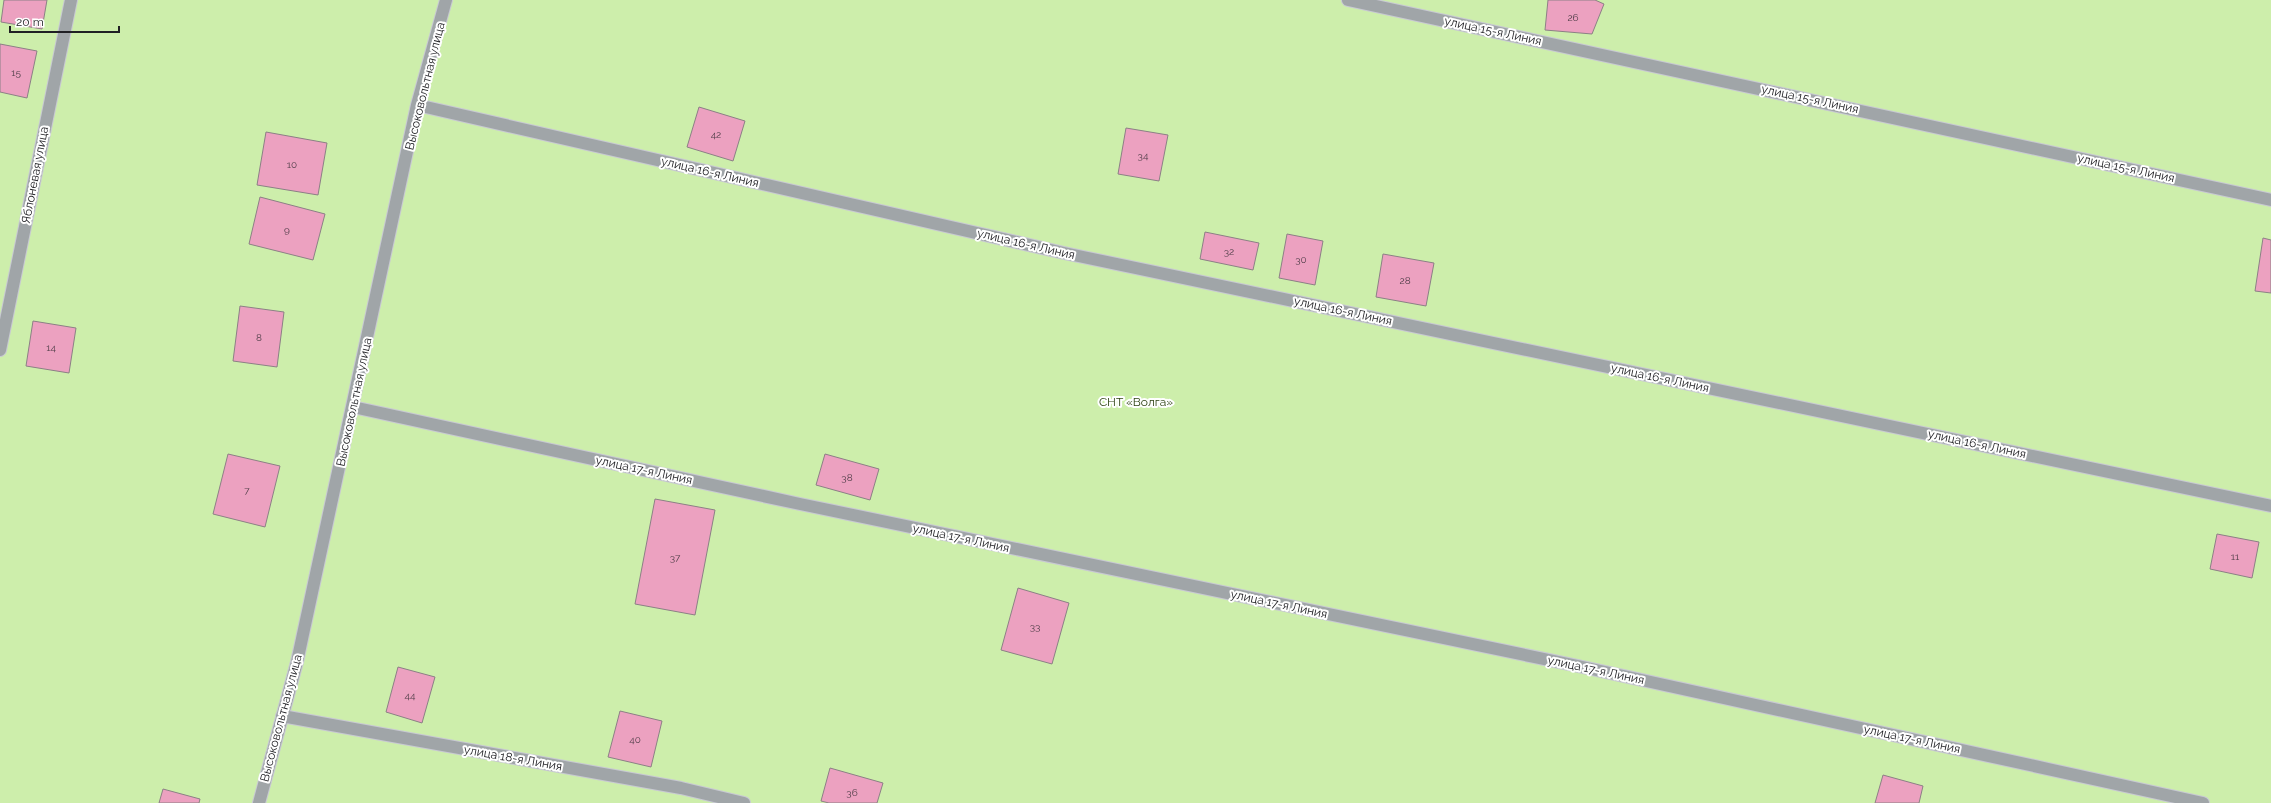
<svg xmlns="http://www.w3.org/2000/svg" width="2271" height="803" font-family="Raleway,sans-serif">
  <style>
    .green { fill: #cdeeab }
    .building { fill: #eca1c0; stroke: #8c8085 }
    .lines { fill: none; stroke-linecap: round; stroke-linejoin: round }
    .minor-casing { stroke: #c8c9d3; stroke-width: 14 }
    .minor { stroke: #a0a5a8; stroke-width: 12 }
    .labels { text-anchor: middle; stroke-width: 4; stroke-linejoin: round; paint-order: stroke }
    .number-label { font-size: 10px; fill: #53404b }
    .street-label { font-size: 12px; fill: #202024; stroke: #fff }
    .park-label { font-size: 12px; fill: #2d4112; stroke: #fff }
  </style>
  <rect width="100%" height="100%" fill="#edeef9"/>
  <!-- green -->
  <path class="green" d="M0,0H2271V803H0Z"/>
  <!-- building -->
  <path class="building" d="M4,0H47L42,29L1,22Z
    M1548,0H1595L1604,4L1592,34L1545,30Z
    M0,44L37,51L27,98L0,92Z
    M699,107L745,121L733,161L687,147Z
    M1126,128L1168,135L1159,181L1118,174Z
    M266,132L327,143L318,195L257,185Z
    M260,197L325,214L313,260L249,244Z
    M1205,232L1259,243L1253,270L1200,259Z
    M1287,234L1323,241L1315,285L1279,278Z
    M2263,238L2271,240V293L2255,291Z
    M1383,254L1434,263L1426,306L1376,297Z
    M240,306L284,312L277,367L233,361Z
    M33,321L76,328L69,373L26,366Z
    M228,454L280,466L265,527L213,514Z
    M825,454L879,469L870,500L816,485Z
    M655,499L715,510L695,615L635,604Z
    M2217,534L2259,542L2252,578L2210,569Z
    M1018,588L1069,603L1052,664L1001,650Z
    M398,667L435,677L422,723L386,712Z
    M620,711L662,721L651,767L608,757Z
    M830,768L883,783L877,803H829L821,801Z
    M1883,775L1923,786L1919,803H1875Z
    M163,789L200,799L199,803H159Z"/>
  <g class="lines">
    <!-- minor casing -->
    <g class="minor-casing">
      <path id="minor" d="M1348,0L2271,200
        M417,105L1064,253L2271,506
        M0,350L71,0
        M353,407L800,504L1578,666L2203,803
        M282,716L681,788L744,803
        M259,803L297,662L417,105L446,0"/>
    </g>
    <!-- minor -->
    <use href="#minor" class="minor"/>
  </g>
  <g class="labels">
    <!-- number labels -->
    <g class="number-label">
      <text x="1573" y="21">26</text>
      <text x="16" y="76">15</text>
      <text x="716" y="138">42</text>
      <text x="1143" y="159">34</text>
      <text x="292" y="168">10</text>
      <text x="287" y="233">9</text>
      <text x="1229" y="255">32</text>
      <text x="1301" y="263">30</text>
      <text x="1405" y="284">28</text>
      <text x="259" y="341">8</text>
      <text x="51" y="351">14</text>
      <text x="847" y="481">38</text>
      <text x="247" y="494">7</text>
      <text x="2235" y="560">11</text>
      <text x="675" y="561">37</text>
      <text x="1035" y="630">33</text>
      <text x="410" y="699">44</text>
      <text x="635" y="743">40</text>
      <text x="852" y="796">36</text>
    </g>
    <!-- street labels -->
    <g class="street-label">
      <text transform="translate(1493 31) rotate(12)" y="4">улица 15-я Линия</text>
      <text transform="translate(425 86) rotate(-76)" y="4">Высоковольтная улица</text>
      <text transform="translate(1810 99) rotate(12)" y="4">улица 15-я Линия</text>
      <text transform="translate(2126 168) rotate(12)" y="4">улица 15-я Линия</text>
      <text transform="translate(710 172) rotate(13)" y="4">улица 16-я Линия</text>
      <text transform="translate(35 175) rotate(-79)" y="4">Яблоневая улица</text>
      <text transform="translate(1026 244) rotate(13)" y="4">улица 16-я Линия</text>
      <text transform="translate(1343 311) rotate(12)" y="4">улица 16-я Линия</text>
      <text transform="translate(1660 378) rotate(12)" y="4">улица 16-я Линия</text>
      <text transform="translate(354 402) rotate(-78)" y="4">Высоковольтная улица</text>
      <text transform="translate(1977 444) rotate(12)" y="4">улица 16-я Линия</text>
      <text transform="translate(644 470) rotate(12)" y="4">улица 17-я Линия</text>
      <text transform="translate(961 538) rotate(12)" y="4">улица 17-я Линия</text>
      <text transform="translate(1279 604) rotate(12)" y="4">улица 17-я Линия</text>
      <text transform="translate(1596 670) rotate(12)" y="4">улица 17-я Линия</text>
      <text transform="translate(281 718) rotate(-75)" y="4">Высоковольтная улица</text>
      <text transform="translate(1912 739) rotate(12)" y="4">улица 17-я Линия</text>
      <text transform="translate(513 758) rotate(10)" y="4">улица 18-я Линия</text>
    </g>
    <!-- park labels -->
    <g class="park-label">
      <text x="1136" y="406">СНТ «Волга»</text>
    </g>
  </g>
  <!-- scale -->
  <path d="M10 26v6h109v-6" fill="none" stroke="#202024" stroke-width="2"/>
  <text x="16" y="26" font-size="12" fill="#202024" stroke="#ffffff" stroke-width="3" paint-order="stroke">20 m</text>
</svg>
